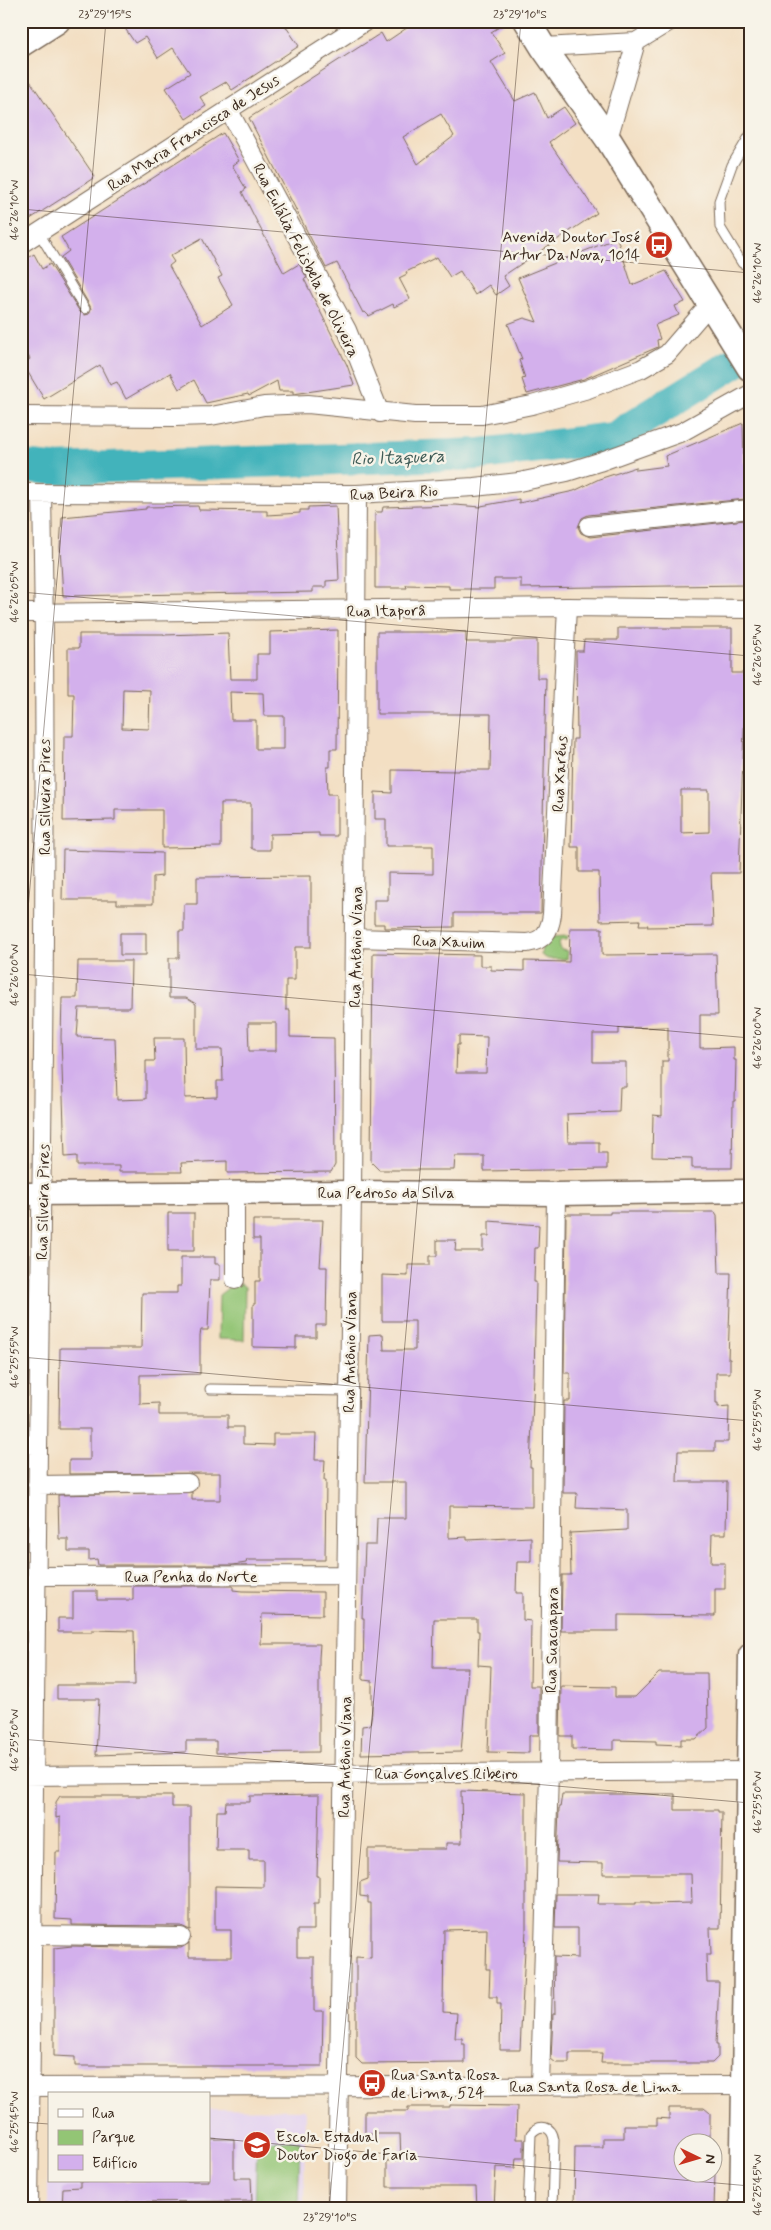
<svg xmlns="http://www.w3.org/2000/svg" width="771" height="2230" font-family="Mynerve,sans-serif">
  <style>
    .built { fill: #e4d3f1 }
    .green { fill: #93c575; stroke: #67784a }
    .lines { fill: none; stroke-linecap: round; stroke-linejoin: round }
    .river { stroke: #43b3bb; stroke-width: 32 }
    .building { fill: #d3b0ec; fill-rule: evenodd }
    .service-casing { stroke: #7b6958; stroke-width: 11 }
    .minor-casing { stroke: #7b6958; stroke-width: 20 }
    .tertiary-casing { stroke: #7b6958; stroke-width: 25 }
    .secondary-casing { stroke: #7b6958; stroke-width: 28 }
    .service { stroke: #fff; stroke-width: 9 }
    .minor { stroke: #fff; stroke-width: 18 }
    .tertiary { stroke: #fff; stroke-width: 22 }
    .secondary { stroke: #fff; stroke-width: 25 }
    .ticks { fill: none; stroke: #3b2a1e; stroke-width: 1; stroke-opacity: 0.45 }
    .labels { text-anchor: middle; stroke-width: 5; stroke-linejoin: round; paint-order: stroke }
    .street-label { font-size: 16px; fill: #3b2a1e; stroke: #f7f3e8 }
    .poi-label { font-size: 16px; fill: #3b2a1e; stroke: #f7f3e8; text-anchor: start }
    .water-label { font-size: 18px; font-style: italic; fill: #3e5a55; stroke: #f7f3e8 }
    .neatline { fill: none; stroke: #3b2a1e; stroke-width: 2 }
    .ticks-label { font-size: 12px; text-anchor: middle; fill: #3b2a1e }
  </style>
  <rect width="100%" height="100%" fill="#f7f3e8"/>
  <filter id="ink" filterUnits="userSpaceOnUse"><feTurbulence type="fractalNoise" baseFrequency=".02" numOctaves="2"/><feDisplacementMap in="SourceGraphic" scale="10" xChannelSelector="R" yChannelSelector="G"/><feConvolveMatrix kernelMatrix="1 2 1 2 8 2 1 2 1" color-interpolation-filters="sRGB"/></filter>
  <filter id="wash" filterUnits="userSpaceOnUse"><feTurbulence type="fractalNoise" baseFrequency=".0096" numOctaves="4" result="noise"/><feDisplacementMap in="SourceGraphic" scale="20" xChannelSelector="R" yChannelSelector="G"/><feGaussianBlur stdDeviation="1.12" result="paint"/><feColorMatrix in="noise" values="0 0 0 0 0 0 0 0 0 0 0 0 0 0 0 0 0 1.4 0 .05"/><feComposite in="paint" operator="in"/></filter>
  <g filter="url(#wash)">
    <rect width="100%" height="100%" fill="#f3dfc3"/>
    <!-- built -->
    <path class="built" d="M48,2109L49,2181H209V2109L305,2110L304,2209H48Z"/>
    <!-- green -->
    <path class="green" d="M568,936L567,940H561L559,943L561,950L568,951L567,959H548L541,955L543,940L551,937Z
      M230,1284H241L245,1287L244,1340L218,1339L219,1295L228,1288Z
      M257,2140L300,2141L298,2209H255Z"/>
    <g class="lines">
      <!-- river -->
      <path class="river" d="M21,466L52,469L481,454L613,438L750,353"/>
    </g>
    <g id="blocks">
      <!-- building -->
      <path class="building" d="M120,21H282L299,46L232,90L226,82L200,97L206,106L186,119L166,88L190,73L173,48L158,58L145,37L135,43Z
        M417,21H509L491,32L505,53L491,62L515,101L535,92L547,118L564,107L575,123L549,142L597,213L503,276L509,286L496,295L489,285L475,295L460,271L450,277L437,257L406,272L407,274L399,278L410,299L394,307L393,304L369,316L365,312L363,313L337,263L326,268L249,118L381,33L386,42ZM441,114L454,136L418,164L403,137Z
        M30,81L95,177L27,221L21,212V87Z
        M223,133L239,161L232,165L246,189L242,192L258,224L284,273L299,264L307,278L304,279L347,365L354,385L293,394V391H279L277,381L249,396L248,394L206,403L194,380L179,389L170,373L126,399L117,382L110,385L100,365L44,399L23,364L30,359L21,343V262L34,254L42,269L50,264L80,312L85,315L89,314L91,309L90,306L61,257L69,251L61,237ZM202,238L222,276L218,278L233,305L202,325L169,266L174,262L170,256Z
        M617,238L632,285L666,271L685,302L675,306L679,315L655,325L660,339L657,340L658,347L584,379L527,394L522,379L525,378L519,360L522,359L508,324L524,318L537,322L518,278Z
        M743,423L744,463H748L746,499L588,515L582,518L578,527L581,533L590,537L745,520V524L749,523L747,585L521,588V579H494V589H449V586L406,585L407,588H375V512H382L383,507L455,505L481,507V506L519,499V503L574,491L599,479L636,467V470L667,466L665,456Z
        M198,506L199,510L267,511V515L300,513V510H308V507L336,506L339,580L326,581V587H313V592L63,596L60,547L62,517L146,509V507Z
        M618,628H732V673H746L739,873H711L713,926L647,927L648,925H639L640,920L600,921L599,872H579V847H571L573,739H577L576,651H583L584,640H618ZM681,790H709V832L681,833Z
        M338,630L337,749H330V767H327L328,794H337V836H319V833L270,834V850H255L251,848V803H221V847L162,848V810H115V820L63,821L64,736H73L74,694H68V648H79V634H164V635L228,633L230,679H257V654H270V632ZM123,689L150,690L149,729L122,728ZM230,692L263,693L264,716H284V749H256V720H231Z
        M377,632H466V642H511L512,640H537V678H546L541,913H454V927L384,928V924H374V900H388V873L433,874V846H386V819H375V792L392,793V770L459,771V770H490L491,714H377Z
        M63,850L162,853V876L153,877V904H117V900H62Z
        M311,876V947H295V980H286V1010H290V1037L334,1038L335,1165L331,1172L227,1173V1161L181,1163L182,1172H119V1166H77V1156L65,1157L61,1037L62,998H77L78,961H131L130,1008H79L77,1037L115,1038L117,1100L146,1099V1061H155L154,1038H184L185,1098L217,1097V1081H223L222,1049H196V1004L186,998H169V958H179V931H184V904H197V877ZM248,1023H276V1051H249Z
        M570,928H602V955L716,954L718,1015H700V1048L734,1047V1060H736L735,1101H733L732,1168H692V1158L652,1157L653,1115L662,1116V1061H668V1027L619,1028V1034H593V1062H626V1087H620L619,1112L567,1114L568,1142H599V1153H607V1169L484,1171V1156H455L454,1170H379L371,1162L373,953L480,955V966H491V970L524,971V961L569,962ZM459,1036L487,1037L486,1073H456L457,1045H459Z
        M120,933H146V955H120Z
        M610,1212H715L717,1215L719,1273H731L728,1359H730V1373H716V1403H718V1407L729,1406L728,1442H715V1451H678L677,1482H727L726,1534H712L711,1563H725V1589H715V1616L618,1615V1631H561L562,1575H571L570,1533L627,1530V1510L576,1508L577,1493H563L564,1401H570V1373H564L566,1214H610Z
        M168,1213H194V1251H168Z
        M253,1220H323L320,1267H327L326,1325H316V1337H296V1348L253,1347V1304H255V1281H260V1239H253Z
        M489,1221L539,1225L538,1248H535L534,1282H536L534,1377L530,1467H532V1507L449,1506V1538L467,1537V1540L531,1537V1562H517L516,1593H523V1620L531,1621L530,1686H539V1735H529V1753L488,1752L491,1666L478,1665L479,1631H477V1619H434L433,1668H468L461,1752L361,1754L362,1726L370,1725L372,1713V1681L363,1680L364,1618H362L365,1545H376L377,1518H406V1482H365L369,1335L383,1334L384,1350H415V1321H382V1275L408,1276V1265H430V1256H437V1240H456L455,1251H483V1236H489Z
        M181,1257H215V1264H220V1280H210L208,1330H201L200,1335V1374L140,1375V1404L159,1403V1415H228V1427H243V1444L273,1445V1434H316L315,1460H325L324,1480H326L325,1560H247L246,1563L233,1565H98L97,1559L89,1560V1551H68V1539H59L58,1495L192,1492V1500H220V1473L69,1474V1460H90V1429H59L60,1348H141L142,1293H177V1286H181Z
        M133,1586H233V1590L242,1591L323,1592V1615L262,1614L261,1644H320L319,1658V1752L216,1753V1741H186V1752L96,1755L99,1699H57V1685H135L134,1631L92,1630V1632H58V1618H73V1591H97V1600H133Z
        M659,1673H707L708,1728L696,1739H681V1745L656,1744V1741L614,1740V1750L572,1749V1736H560L561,1686L615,1687V1697H635Z
        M461,1791L526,1793V1929L520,2050H500L501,2004H497V1997H489L490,1969H486L487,1929L444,1930L443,2012L457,2013L455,2038H462V2044H465V2063L362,2064L356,2058V1957L371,1958V1903H368V1897L360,1896V1882L368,1879V1849H446V1843H462Z
        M562,1794H675V1810H718V1812H722L720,1928H710L711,1955H706L707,1982H719L716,2044H718V2057L712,2063H601L602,2053H569V2063H556L551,2059L553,2014H555L554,1957L578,1958V1928H555L556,1894H599L598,1904H636V1902H650V1904L692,1903L691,1874H603V1863L557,1862L559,1808H560Z
        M319,1795L317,1876H319V1903H314V1930H297V1957H314V2011H323L322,2066H75V2057L54,2056V1948L72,1946L181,1948L189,1943V1957H231V1930H215V1886L264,1887V1860H249V1850H216L217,1811H225L226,1802H250V1796Z
        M60,1796H172V1807H190V1930L181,1926L72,1925V1920L55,1919L56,1852H60V1817L56,1818V1802Z
        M450,2105L517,2106L516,2139H524V2158H516L515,2168L496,2167L494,2209H477L476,2187H387V2161L401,2160L400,2134H365V2111H408V2107H450Z
        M669,2108H704L710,2113V2142H684V2172H715L714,2209H574L575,2147H603V2138H624V2125H657V2118L669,2119Z
        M209,2139H234V2178H251L252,2201L126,2202V2209H62L63,2188L80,2187V2181H209Z"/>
    </g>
  </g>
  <g filter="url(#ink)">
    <use href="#blocks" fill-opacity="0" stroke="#7b6958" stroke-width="1"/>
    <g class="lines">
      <!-- service casing -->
      <g class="service-casing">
        <path id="service" d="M750,135L732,165L719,201L720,227L742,263L750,266
          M39,233L85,309
          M210,1389L348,1391
          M528,2209L531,2134C540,2123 552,2126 554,2140L552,2209"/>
      </g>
      <!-- minor casing -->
      <g class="minor-casing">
        <path id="minor" d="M636,42L670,21
          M543,47L636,42L608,139
          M228,109L347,330L380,413
          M21,244L366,21
          M21,416L174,417L211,416L264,406L308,404L415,415H482L532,405L588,389L641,369L667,354L710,304
          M21,493L357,494L474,487L519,482L567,472L599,462L682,432L750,394
          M589,526L750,509
          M21,613L567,607L750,609
          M355,938L527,943C544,941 550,931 552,914L567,607
          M235,1280V1193
          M21,1444L38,1445
          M37,1485L188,1483
          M37,1576L345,1575
          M21,1776L750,1771
          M33,1935L181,1937
          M540,2086L549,1772L556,1194
          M21,2087L750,2085
          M29,2209C32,1956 34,1703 38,1451C42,1132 48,813 42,495
          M337,2209L352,1192L357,494"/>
      </g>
      <!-- tertiary casing -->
      <g class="tertiary-casing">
        <path id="tertiary" d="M21,1194L352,1192L556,1194L750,1191
          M741,2209L750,1655"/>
      </g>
      <!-- secondary casing -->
      <g class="secondary-casing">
        <path id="secondary" d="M527,21L543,47L608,139L750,368
          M21,44L57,21"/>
      </g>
      <!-- service -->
      <use href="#service" class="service"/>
      <!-- minor -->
      <use href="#minor" class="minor"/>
      <!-- tertiary -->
      <use href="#tertiary" class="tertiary"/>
      <!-- secondary -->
      <use href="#secondary" class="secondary"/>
    </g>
  </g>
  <!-- ticks -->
  <path class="ticks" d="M21,209L750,273M21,592L750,656M21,974L750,1038M21,989L106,21M21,1357L750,1421M21,1739L750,1803M21,2122L49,2124M209,2138L750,2186M329,2209L521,21M744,2209L750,2141"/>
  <!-- icons -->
  <defs>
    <g id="bus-disc" transform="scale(1.4375)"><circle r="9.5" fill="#c8321e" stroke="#f7f3e8"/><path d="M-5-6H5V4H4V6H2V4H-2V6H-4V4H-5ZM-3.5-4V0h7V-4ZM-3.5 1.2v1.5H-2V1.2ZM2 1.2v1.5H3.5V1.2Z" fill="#fff"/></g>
    <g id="school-disc" transform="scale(1.4375)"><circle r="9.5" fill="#c8321e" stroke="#f7f3e8"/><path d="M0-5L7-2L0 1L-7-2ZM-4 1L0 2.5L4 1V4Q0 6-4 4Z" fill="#fff"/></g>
  </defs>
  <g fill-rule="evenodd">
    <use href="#bus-disc" x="659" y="245"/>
    <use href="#bus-disc" x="372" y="2083"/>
    <use href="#school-disc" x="257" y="2145"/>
  </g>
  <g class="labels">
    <!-- street labels -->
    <g class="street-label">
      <text transform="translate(193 132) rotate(-33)" y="6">Rua Maria Francisca de Jesus</text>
      <text transform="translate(307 260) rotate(63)" y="6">Rua Eulália Felisbela de Oliveira</text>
      <text transform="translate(394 492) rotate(-3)" y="6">Rua Beira Rio</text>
      <text transform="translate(386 610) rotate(-1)" y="6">Rua Itaporâ</text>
      <text transform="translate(559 774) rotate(-87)" y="6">Rua Xaréus</text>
      <text transform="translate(44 797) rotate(-90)" y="6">Rua Silveira Pires</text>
      <text transform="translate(449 941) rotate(2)" y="6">Rua Xauim</text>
      <text transform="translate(355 947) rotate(-89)" y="6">Rua Antônio Viana</text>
      <text x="386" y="1198">Rua Pedroso da Silva</text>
      <text transform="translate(42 1202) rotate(-89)" y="6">Rua Silveira Pires</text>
      <text transform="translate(349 1352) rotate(-89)" y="6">Rua Antônio Viana</text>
      <text x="191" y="1582">Rua Penha do Norte</text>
      <text transform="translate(551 1640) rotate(-89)" y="6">Rua Suacuapara</text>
      <text transform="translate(344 1757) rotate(-89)" y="6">Rua Antônio Viana</text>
      <text x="446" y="1779">Rua Gonçalves Ribeiro</text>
      <text x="595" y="2092">Rua Santa Rosa de Lima</text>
    </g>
    <!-- poi labels -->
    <g class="poi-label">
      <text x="640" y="242" text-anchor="end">Avenida Doutor José<tspan x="640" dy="18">Artur Da Nova, 1014</tspan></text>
      <text x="391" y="2080">Rua Santa Rosa<tspan x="391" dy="18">de Lima, 524</tspan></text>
      <text x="276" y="2142">Escola Estadual<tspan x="276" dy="18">Doutor Diogo de Faria</tspan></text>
    </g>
    <!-- water labels -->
    <g class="water-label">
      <text transform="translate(398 457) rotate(-2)" y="6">Rio Itaquera</text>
    </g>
  </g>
  <!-- margin -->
  <rect width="771" height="2230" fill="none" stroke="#f7f3e8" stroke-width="55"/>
  <!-- legend -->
  <rect x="48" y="2092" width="162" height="90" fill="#f7f3e8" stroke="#aca397"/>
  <rect x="58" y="2109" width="25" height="8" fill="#ffffff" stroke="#aca397"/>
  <text x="92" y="2118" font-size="15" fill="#3b2a1e">Rua</text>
  <rect x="58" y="2130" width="25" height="15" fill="#93c575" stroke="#aca397"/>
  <text x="92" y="2142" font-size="15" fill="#3b2a1e">Parque</text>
  <rect x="58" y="2155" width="25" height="15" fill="#d3b0ec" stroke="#aca397"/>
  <text x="92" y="2168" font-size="15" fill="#3b2a1e">Edifício</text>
  <!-- north arrow -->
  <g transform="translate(698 2158) rotate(95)"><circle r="24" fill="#f7f3e8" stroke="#aca397"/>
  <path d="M0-4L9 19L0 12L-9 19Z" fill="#c8321e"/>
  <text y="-8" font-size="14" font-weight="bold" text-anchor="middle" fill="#3b2a1e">N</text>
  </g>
  <rect x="28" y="28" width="716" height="2174" class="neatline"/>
  <g class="ticks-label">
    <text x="105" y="18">23°29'15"S</text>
    <text x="520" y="18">23°29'10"S</text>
    <text transform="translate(14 210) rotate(-90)" y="4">46°26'10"W</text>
    <text transform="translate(757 273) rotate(-90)" y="4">46°26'10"W</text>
    <text transform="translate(14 592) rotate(-90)" y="4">46°26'05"W</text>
    <text transform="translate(757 655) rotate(-90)" y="4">46°26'05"W</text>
    <text transform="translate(14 975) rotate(-90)" y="4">46°26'00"W</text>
    <text transform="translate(757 1038) rotate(-90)" y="4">46°26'00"W</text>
    <text transform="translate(14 1357) rotate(-90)" y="4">46°25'55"W</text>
    <text transform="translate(757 1420) rotate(-90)" y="4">46°25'55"W</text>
    <text transform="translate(14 1740) rotate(-90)" y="4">46°25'50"W</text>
    <text transform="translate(757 1802) rotate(-90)" y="4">46°25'50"W</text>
    <text transform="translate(14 2122) rotate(-90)" y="4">46°25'45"W</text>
    <text transform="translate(757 2185) rotate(-90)" y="4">46°25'45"W</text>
    <text x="330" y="2221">23°29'10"S</text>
  </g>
</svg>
